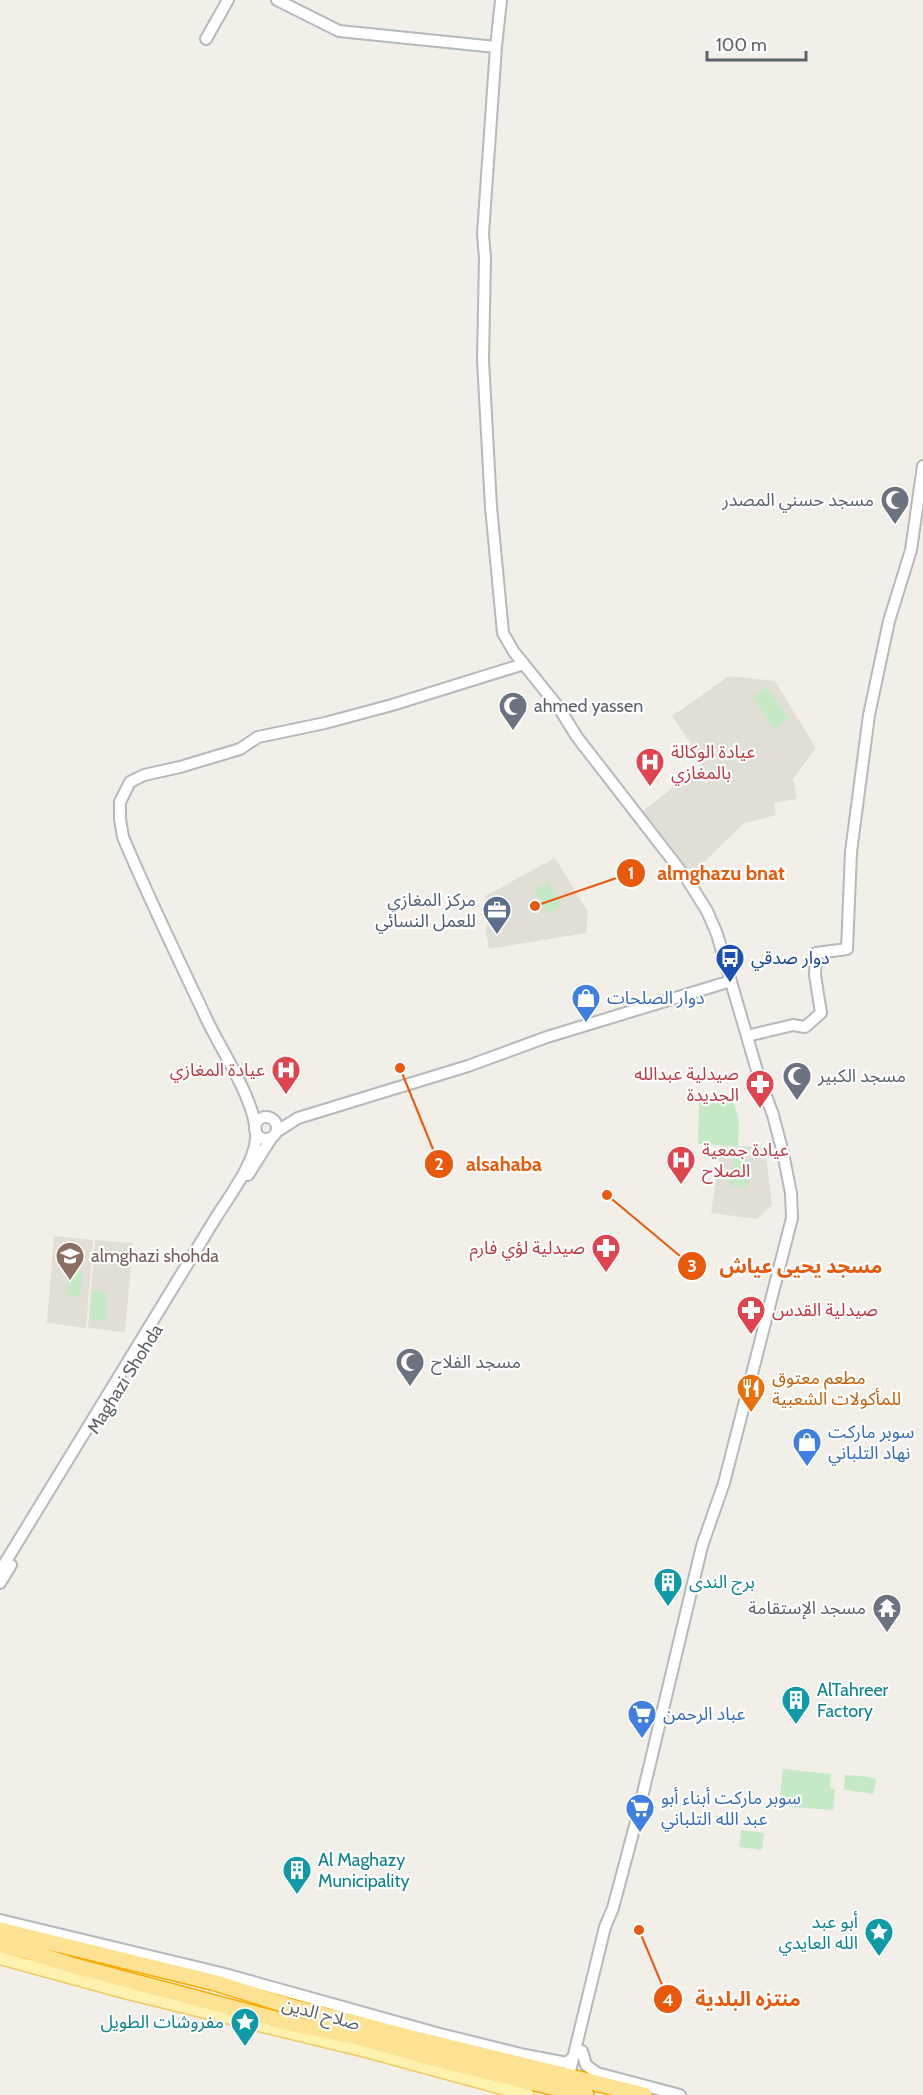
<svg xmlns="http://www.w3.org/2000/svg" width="923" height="2095" font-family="Cabin,'Noto Sans Arabic',sans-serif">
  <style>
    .education { fill: #e1ded6 }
    .green { fill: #c5e8c5 }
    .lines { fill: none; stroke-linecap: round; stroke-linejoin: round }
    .minor-casing { stroke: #b5b8bc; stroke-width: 14 }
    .major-casing { stroke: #f2c960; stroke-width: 15 }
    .highway-casing { stroke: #f9ab00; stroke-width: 18 }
    .minor { stroke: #fff; stroke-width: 10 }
    .major { stroke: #fff2af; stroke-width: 12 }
    .highway { stroke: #fde293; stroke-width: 15 }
    .labels { text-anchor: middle; stroke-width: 4.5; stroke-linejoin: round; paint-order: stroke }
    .worship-label { font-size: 18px; fill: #5b616d; stroke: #fff; text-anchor: start }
    .health-label { font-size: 18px; fill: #be3a42; stroke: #fff; text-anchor: start }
    .service-label { font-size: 18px; fill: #4e5e75; stroke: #fff; text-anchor: end }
    .transit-label { font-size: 18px; fill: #164399; stroke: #fff; text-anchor: start }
    .shop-label { font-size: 18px; fill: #366cbe; stroke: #fff; text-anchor: start }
    .education-label { font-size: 18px; fill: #785e54; stroke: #fff; text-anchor: start }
    .food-label { font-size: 18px; fill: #c56008; stroke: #fff; text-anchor: start }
    .street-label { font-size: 18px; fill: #5f6368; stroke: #fff }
    .culture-label { font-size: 18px; fill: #0d838f; stroke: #fff; text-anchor: start }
    .leader { fill: none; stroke: #e8590c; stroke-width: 2 }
    .callout-dot { fill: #e8590c; stroke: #fff; stroke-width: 2 }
    .mark-label { font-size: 18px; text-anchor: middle; font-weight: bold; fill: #fff }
    .callout-label { font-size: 20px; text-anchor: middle; font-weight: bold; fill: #e8590c; stroke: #fff; stroke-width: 4.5; stroke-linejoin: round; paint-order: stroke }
  </style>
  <rect width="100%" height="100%" fill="#f1efe8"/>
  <!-- education -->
  <path class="education" d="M729,676L775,681L816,748L793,779L797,799L774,803L776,815L743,824L692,874L644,812L645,809L698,769L703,761L672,716Z
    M555,858L588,912L586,933L489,949L486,932L488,915L485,896Z
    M721,1146H765L772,1205L757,1219L711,1213Z
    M54,1236L93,1240L86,1328L47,1323Z
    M95,1240L133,1243L125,1332L88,1328Z"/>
  <!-- green -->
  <path class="green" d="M767,687L789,719L774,729L753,697Z
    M548,881L562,906L548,914L534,889Z
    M731,1094L739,1121L738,1146L698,1144L699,1100Z
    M734,1157L750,1160L746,1188L729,1185Z
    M69,1269L82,1270L80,1297L67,1295Z
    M92,1290L107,1292L105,1321L89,1320Z
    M783,1769L831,1774L830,1788L835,1789L833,1810L779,1806Z
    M845,1775L870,1777L876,1780L873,1794L841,1789H844Z
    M741,1830L764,1833L762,1850L739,1847Z"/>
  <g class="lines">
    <!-- minor casing -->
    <g class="minor-casing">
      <path id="minor" d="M277,0L339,31L496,47
        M501,0L496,47L483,234L485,258L483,360L491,507L503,633L514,652L559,708L577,737L687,879L707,911L717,934L758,1074L773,1115L783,1153L791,1193L792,1218L724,1483L702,1546L637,1818L613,1908L605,1927L567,2083
        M206,39L228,0
        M747,1036L793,1025L805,1027L821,1013L815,975L816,953L847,949L851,852L869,715L889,621L911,550L923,466
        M255 1128a11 11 0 1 1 22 0a11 11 0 1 1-22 0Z
        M276,1132L298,1118L468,1066L547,1037L731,981
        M248,1175L272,1137
        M0,1571L215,1219C228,1198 255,1163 256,1138C258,1104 222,1052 207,1020C179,960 149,899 123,837L120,819V802L130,782L144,775L180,767L240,749L258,737L325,723L392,705L524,664
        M0,1583L11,1565
        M0,1920L221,1973L440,2034L525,2055L567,2063L574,2056
        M582,2051L586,2065L597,2073L680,2095"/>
    </g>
    <!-- major casing -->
    <g class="major-casing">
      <path id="major" d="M0,1958L128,1993L366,2051L528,2095"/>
    </g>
    <!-- highway casing -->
    <g class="highway-casing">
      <path id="highway" d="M0,1930L216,1983L292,2007L412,2038L644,2095
        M0,1945L27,1951L71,1965L294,2024L357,2037L447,2062L586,2095"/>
    </g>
    <!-- minor -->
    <use href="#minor" class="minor"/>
    <!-- major -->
    <use href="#major" class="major"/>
    <!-- highway -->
    <use href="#highway" class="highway"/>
  </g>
  <!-- icons -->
  <defs>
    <g id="mosque-pin" transform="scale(1.5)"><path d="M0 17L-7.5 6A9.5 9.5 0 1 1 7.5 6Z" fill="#6b7280" stroke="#fff"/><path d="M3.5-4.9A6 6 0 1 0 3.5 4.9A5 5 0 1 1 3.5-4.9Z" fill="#fff"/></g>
    <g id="hospital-pin" transform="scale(1.5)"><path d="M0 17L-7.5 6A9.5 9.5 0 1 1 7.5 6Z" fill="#e0444e" stroke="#fff"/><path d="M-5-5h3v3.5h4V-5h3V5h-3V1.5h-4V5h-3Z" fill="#fff"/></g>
    <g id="office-pin" transform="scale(1.5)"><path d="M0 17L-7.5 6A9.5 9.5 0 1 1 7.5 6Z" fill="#5c6f8a" stroke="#fff"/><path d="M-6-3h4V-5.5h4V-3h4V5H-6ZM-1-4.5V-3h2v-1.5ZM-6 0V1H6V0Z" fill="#fff"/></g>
    <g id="bus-pin" transform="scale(1.5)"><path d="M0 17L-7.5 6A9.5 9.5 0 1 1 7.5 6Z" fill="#1a4fb4" stroke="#fff"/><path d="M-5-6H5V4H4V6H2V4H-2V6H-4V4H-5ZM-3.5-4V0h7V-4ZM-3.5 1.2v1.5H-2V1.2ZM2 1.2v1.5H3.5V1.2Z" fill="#fff"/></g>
    <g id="shop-pin" transform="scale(1.5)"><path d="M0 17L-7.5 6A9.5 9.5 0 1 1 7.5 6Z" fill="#3f7fe0" stroke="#fff"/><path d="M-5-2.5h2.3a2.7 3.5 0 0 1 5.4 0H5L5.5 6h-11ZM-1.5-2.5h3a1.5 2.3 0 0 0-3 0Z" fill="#fff"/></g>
    <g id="pharmacy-pin" transform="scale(1.5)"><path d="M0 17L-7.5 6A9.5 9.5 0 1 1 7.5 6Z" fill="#e0444e" stroke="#fff"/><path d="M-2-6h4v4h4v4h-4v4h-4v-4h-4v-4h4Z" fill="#fff"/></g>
    <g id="school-pin" transform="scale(1.5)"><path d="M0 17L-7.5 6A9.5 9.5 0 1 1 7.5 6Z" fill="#8d6e63" stroke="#fff"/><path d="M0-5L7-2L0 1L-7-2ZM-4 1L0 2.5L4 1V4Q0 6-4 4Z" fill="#fff"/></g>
    <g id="restaurant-pin" transform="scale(1.5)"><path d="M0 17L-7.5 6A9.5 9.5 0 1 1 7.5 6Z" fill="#e8710a" stroke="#fff"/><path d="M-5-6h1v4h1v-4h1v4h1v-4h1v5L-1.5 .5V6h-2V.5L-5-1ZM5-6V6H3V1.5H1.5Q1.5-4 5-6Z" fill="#fff"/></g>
    <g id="building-pin" transform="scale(1.5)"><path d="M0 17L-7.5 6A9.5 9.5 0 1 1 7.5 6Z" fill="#0f9aa8" stroke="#fff"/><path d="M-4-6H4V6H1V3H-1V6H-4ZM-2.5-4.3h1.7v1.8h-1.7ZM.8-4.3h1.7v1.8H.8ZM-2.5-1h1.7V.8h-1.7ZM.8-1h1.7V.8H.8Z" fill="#fff"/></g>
    <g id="temple-pin" transform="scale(1.5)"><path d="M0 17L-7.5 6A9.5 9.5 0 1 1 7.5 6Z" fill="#6b7280" stroke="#fff"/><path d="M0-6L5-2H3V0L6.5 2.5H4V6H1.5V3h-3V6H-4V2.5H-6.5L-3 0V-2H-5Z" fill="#fff"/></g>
    <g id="supermarket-pin" transform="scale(1.5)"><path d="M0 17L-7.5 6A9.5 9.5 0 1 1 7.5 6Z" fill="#3f7fe0" stroke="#fff"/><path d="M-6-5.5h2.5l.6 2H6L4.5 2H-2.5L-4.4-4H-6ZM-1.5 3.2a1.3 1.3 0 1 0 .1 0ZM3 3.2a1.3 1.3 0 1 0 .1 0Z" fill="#fff"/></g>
    <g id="sight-pin" transform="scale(1.5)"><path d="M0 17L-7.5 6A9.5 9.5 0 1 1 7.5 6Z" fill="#0f9aa8" stroke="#fff"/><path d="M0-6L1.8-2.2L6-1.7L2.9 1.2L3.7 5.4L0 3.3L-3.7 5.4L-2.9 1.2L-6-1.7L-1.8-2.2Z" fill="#fff"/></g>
  </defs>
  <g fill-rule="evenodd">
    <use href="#mosque-pin" x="895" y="500"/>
    <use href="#mosque-pin" x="513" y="706"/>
    <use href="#hospital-pin" x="650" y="762"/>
    <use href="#office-pin" x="497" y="910"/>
    <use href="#bus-pin" x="730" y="958"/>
    <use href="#shop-pin" x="586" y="998"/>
    <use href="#hospital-pin" x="286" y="1070"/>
    <use href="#mosque-pin" x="797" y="1076"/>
    <use href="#pharmacy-pin" x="760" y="1084"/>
    <use href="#hospital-pin" x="681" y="1160"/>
    <use href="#pharmacy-pin" x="606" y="1248"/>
    <use href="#school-pin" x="70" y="1256"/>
    <use href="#pharmacy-pin" x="751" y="1310"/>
    <use href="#mosque-pin" x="410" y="1362"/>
    <use href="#restaurant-pin" x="751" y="1388"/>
    <use href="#shop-pin" x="807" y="1442"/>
    <use href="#building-pin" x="668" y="1582"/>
    <use href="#temple-pin" x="887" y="1608"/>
    <use href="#building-pin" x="796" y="1700"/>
    <use href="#supermarket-pin" x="642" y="1714"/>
    <use href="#supermarket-pin" x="640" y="1808"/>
    <use href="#building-pin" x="297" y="1870"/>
    <use href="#sight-pin" x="879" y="1932"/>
    <use href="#sight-pin" x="245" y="2022"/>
  </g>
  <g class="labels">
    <!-- worship labels -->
    <g class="worship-label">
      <text x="874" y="506" text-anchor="end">مسجد حسني المصدر</text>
      <text x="534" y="712">ahmed yassen</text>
      <text x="818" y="1082">مسجد الكبير</text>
      <text x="431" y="1368">مسجد الفلاح</text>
      <text x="866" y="1614" text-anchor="end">مسجد الإستقامة</text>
    </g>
    <!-- health labels -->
    <g class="health-label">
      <text x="671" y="758">عيادة الوكالة<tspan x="671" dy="21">بالمغازي</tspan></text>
      <text x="265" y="1076" text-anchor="end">عيادة المغازي</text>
      <text x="739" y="1080" text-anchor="end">صيدلية عبدالله<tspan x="739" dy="21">الجديدة</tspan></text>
      <text x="702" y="1156">عيادة جمعية<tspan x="702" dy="21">الصلاح</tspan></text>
      <text x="585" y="1254" text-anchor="end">صيدلية لؤي فارم</text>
      <text x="772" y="1316">صيدلية القدس</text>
    </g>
    <!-- service labels -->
    <g class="service-label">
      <text x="476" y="906">مركز المغازي<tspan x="476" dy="21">للعمل النسائي</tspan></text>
    </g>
    <!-- transit labels -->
    <g class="transit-label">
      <text x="751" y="964">دوار صدقي</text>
    </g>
    <!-- shop labels -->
    <g class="shop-label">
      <text x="607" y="1004">دوار الصلحات</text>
      <text x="828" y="1438">سوبر ماركت<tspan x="828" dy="21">نهاد التلباني</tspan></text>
      <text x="663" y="1720">عباد الرحمن</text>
      <text x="661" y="1804">سوبر ماركت أبناء أبو<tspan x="661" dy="21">عبد الله التلباني</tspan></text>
    </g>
    <!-- education labels -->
    <g class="education-label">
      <text x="91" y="1262">almghazi shohda</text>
    </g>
    <!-- food labels -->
    <g class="food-label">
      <text x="772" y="1384">مطعم معتوق<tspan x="772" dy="21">للمأكولات الشعبية</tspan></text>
    </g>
    <!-- street labels -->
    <g class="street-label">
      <text transform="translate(125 1379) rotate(-58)" y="6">Maghazi Shohda</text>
      <text transform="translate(321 2014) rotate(15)" y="6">صلاح الدين</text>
    </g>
    <!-- culture labels -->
    <g class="culture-label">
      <text x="689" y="1588">برج الندى</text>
      <text x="817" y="1696">AlTahreer<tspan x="817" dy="21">Factory</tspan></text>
      <text x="318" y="1866">Al Maghazy<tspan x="318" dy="21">Municipality</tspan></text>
      <text x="858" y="1928" text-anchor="end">أبو عبد<tspan x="858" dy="21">الله العايدي</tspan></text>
      <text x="224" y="2028" text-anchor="end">مفروشات الطويل</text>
    </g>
  </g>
  <!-- callouts -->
  <path class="leader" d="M535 906L631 873M400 1068L439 1164M607 1195L692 1266M639 1930L668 1999"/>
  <g class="callout-dot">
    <circle cx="535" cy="906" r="6"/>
    <circle cx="400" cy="1068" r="6"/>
    <circle cx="607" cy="1195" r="6"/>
    <circle cx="639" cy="1930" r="6"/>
    <circle cx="631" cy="873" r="15"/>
    <circle cx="439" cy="1164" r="15"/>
    <circle cx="692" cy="1266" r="15"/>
    <circle cx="668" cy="1999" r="15"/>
  </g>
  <g class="mark-label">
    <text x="631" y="879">1</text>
    <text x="439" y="1170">2</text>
    <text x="692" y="1272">3</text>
    <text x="668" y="2006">4</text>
  </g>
  <g class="callout-label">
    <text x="721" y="880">almghazu bnat</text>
    <text x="504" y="1171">alsahaba</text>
    <text x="801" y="1273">مسجد يحيى عياش</text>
    <text x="748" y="2006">منتزه البلدية</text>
  </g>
  <!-- scale -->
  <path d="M707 51v9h99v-9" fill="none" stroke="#5f6368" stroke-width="3"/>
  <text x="716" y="51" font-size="18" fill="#5f6368" stroke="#ffffff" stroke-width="4.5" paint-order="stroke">100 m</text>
</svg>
